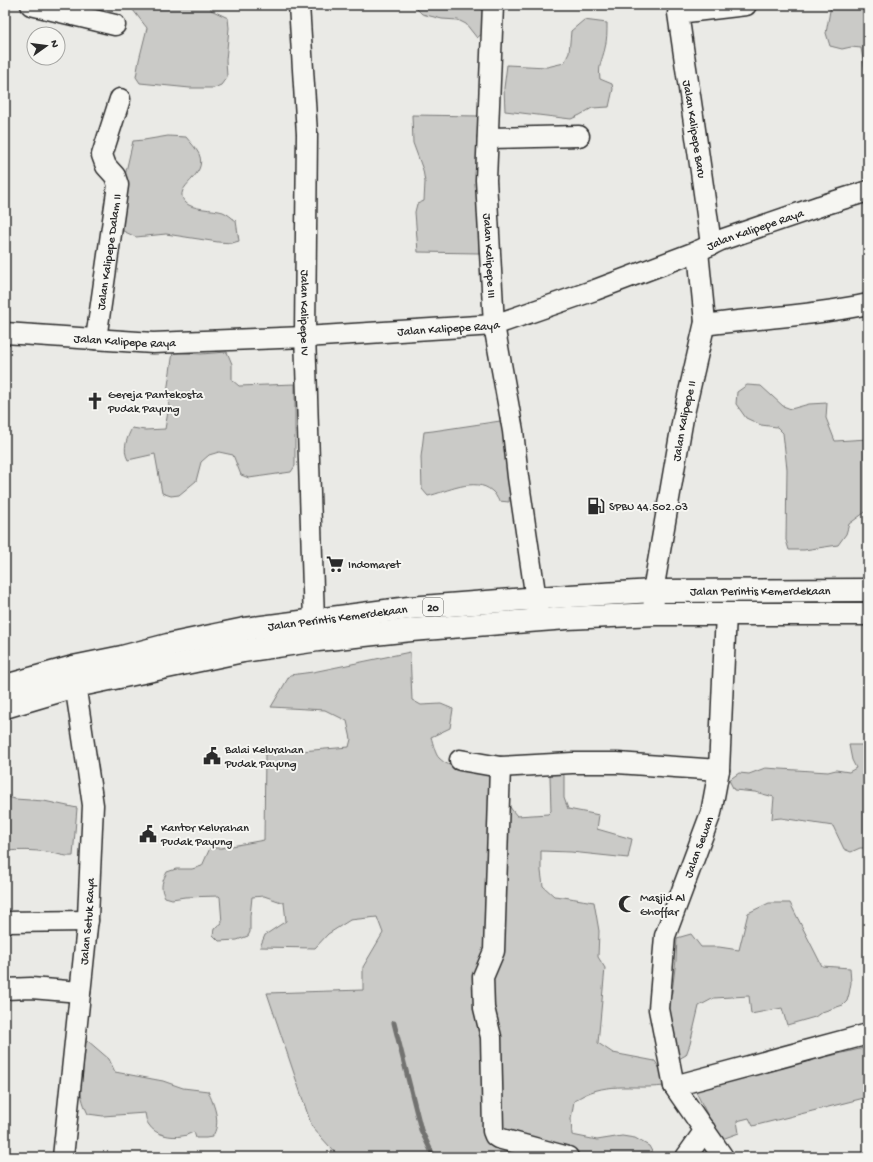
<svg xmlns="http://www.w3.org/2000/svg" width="873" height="1162" font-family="'Gochi Hand',sans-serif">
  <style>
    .green { fill: #cacac7; stroke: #7a7a79 }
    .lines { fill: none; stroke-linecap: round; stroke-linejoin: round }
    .stream { stroke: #727270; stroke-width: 5 }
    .street-casing { stroke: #2b2b2b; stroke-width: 23 }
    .highway-casing { stroke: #2b2b2b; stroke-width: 25 }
    .street { stroke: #f6f6f2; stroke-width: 20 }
    .highway { stroke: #f6f6f2; stroke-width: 22 }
    .labels { text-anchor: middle; stroke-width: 4; stroke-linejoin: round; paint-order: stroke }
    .shield { fill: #f6f6f2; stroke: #686867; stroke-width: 1 }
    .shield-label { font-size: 11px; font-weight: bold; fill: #2b2b2b }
    .street-label { font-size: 12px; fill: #2b2b2b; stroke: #f6f6f2 }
    .poi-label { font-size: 12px; fill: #2b2b2b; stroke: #f6f6f2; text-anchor: start }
  </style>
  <rect width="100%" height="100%" fill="#eaeae6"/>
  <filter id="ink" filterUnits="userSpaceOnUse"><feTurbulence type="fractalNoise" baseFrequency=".025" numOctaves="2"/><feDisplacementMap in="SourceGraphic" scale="8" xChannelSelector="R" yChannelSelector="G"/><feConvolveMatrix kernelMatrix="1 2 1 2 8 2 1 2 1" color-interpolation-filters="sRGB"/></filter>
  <g filter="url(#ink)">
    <!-- green -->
    <path class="green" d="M138,5H211V10L228,18L229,28L226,60L227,77L221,85L214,88H190L140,83L136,77L139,60L147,28L133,10Z
      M413,5H485L484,32L477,38L466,24L458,20L442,19L422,14Z
      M831,5H868V87L861,48L851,47L842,49L830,46L826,33Z
      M584,20L607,23C607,32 607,39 605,48C602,61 598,65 600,79L612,84L613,89L609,107L592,108L580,115L571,119L505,111L504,88L507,65L547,67L564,63L569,53L571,31Z
      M412,115L480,116L479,253L418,252L415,212L417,204L424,201L425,182L423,170L413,143Z
      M168,136L186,137C190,142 196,148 199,154C209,177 171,186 185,202C191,210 214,209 223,212C228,214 232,218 236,221L239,241L232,243L218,242L166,234L136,237L123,231L124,180L133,141L144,140Z
      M173,352L201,354L227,352L232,364V380L239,386L295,384V466L291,472L249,478L241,475L233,455L219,452L209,455L201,462L196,481L179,495L171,496L162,493L155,454L128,460C122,449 127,438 132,428L145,430L165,429L169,406L167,392Z
      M747,385L761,386L783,406L791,409L809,404L827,403L826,418L835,441L868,439V510L849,524L846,534L838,545L804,550H789L786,540L787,469L783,433L777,427L761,425L746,418L736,404L737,392Z
      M507,420L512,458L509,502L499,501C497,498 495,493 492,491C475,476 446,492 428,496L422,489L421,457L424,432L433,431Z
      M410,652L412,700L421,705L441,704L453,709L450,728L431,737C433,743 435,754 439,758C450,770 472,769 487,771L512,810L517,816L548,814L551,811L550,776L552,768H562L564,776V798L568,809L599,815L597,829L632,839L628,858L571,852L541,851V871L543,886L554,896C567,897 580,900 594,902L599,931L598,957L605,968L598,1043L613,1053L655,1061L660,1069L664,1086C630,1090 604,1080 574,1101L571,1119L572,1135L597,1140L622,1136L635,1138L649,1146L655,1157H339L312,1127L267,993L363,990V967L383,933L377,917L350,920L328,934L315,948L260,947L265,935L286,921L284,903L264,896L252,897L250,916V932L248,936L237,940L219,941L213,935L214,929L222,923L220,897L219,896L185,897L172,899L165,897C159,887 163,880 167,872L176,869H192L202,866L210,848H221L264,840L265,754L349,747L351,739L347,721L325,710L271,707L290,675L313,672Z
      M868,743V848H860L851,852L844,849L833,826L781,818L772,819L774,797L755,792L734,790L729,780L739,773L749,774L765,768L828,772L836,770L849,772L856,768L852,760L849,745H861Z
      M5,796L15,799L44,801L77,808L73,856C64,857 56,853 47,852C33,850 19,850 5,851Z
      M769,903H790L822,966L850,968L851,983L849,994L847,1001L843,1005L822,1012L815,1017L787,1025L782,1008L751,1014L749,996L714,998L699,1006L690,1044L686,1055L677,1060L669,1018L668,1004L672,992L676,960L677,938L691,934L701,947H719L739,950L748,913Z
      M88,1041L109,1059L115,1072L163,1081L183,1088L208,1091C214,1105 222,1123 212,1137L206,1138H196L194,1132C190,1133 186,1136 182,1136C171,1138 155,1135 149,1125C146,1122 146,1117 145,1113L103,1116L88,1114C77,1092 79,1071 80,1047Z
      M868,1047V1097L753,1126L749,1118L737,1121L739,1133L722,1139L708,1116L694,1088Z"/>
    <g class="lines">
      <!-- stream -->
      <path class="stream" d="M394,1023L421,1130L434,1157"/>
      <!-- street casing -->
      <g class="street-casing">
        <g id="street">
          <path d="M31,5L115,25"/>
          <path id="s1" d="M299,5L307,134L305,333L314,621"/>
          <path id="s2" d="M493,5L486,180L494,325L513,431L518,477L538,613"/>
          <path d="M488,138L579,136"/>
          <path d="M711,245C701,167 689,90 678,13L746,5"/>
          <path d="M705,322L711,324C763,318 816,315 868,304"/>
          <path id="s3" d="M5,333L153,343L305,337L494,325L595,290L698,251L721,240L820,206L868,191"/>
          <path id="s4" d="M96,339L118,185L115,176L106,166L102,155L120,99"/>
          <path id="s5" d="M654,608L653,591L683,418L705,322L698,251"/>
          <path d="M460,760L500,767L572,763H617L719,770"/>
          <path d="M500,767L494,951L483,977L484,1008L491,1037L493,1131L495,1136L498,1138L568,1157"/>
          <path d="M5,922L88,921"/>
          <path d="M5,989L31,988L80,992"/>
          <path d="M674,1086L868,1034"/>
          <path id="s6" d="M63,1157L88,917L93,805L73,670"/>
          <path d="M686,1157L705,1130"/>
          <path id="s7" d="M723,1157L674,1086L659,1009L665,936L711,813L719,770L726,613"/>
        </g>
      </g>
      <!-- highway casing -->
      <g class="highway-casing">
        <g id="highway">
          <path id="s8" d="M5,686L73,667L122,657L168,645L245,629L409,608L553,597L653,591L868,590"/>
          <path d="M5,707L76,686L243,651L318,640L411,630L567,618L655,614H868"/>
        </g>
      </g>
      <!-- street -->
      <use href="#street" class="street"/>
      <!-- highway -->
      <use href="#highway" class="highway"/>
    </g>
  </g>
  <!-- icons -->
  <defs>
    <g id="church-bare" transform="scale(1.38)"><path d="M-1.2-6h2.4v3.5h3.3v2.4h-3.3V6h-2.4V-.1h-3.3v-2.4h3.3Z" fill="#2b2b2b" stroke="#f6f6f2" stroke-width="2.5" paint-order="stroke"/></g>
    <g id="fuel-bare" transform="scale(1.38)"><path d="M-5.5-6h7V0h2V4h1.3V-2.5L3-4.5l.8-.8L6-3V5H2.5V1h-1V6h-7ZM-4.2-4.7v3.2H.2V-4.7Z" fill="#2b2b2b" stroke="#f6f6f2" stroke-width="2.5" paint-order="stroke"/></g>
    <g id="supermarket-bare" transform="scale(1.38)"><path d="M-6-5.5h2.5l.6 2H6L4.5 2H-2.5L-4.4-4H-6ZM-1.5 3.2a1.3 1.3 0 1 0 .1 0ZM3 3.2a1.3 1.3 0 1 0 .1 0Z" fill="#2b2b2b" stroke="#f6f6f2" stroke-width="2.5" paint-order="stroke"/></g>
    <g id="civic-bare" transform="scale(1.38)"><path d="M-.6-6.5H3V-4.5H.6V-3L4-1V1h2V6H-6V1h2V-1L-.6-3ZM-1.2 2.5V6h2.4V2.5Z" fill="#2b2b2b" stroke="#f6f6f2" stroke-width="2.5" paint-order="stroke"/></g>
    <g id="mosque-bare" transform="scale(1.38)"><path d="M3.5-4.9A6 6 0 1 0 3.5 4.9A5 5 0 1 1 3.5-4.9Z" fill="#2b2b2b" stroke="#f6f6f2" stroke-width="2.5" paint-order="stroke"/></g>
  </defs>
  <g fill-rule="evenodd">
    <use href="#church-bare" x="95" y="401"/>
    <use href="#fuel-bare" x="596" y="506"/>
    <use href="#supermarket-bare" x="335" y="564"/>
    <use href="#civic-bare" x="212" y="756"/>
    <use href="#civic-bare" x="148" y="834"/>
    <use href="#mosque-bare" x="627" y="904"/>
  </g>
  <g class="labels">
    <!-- shield labels -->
    <rect class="shield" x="423" y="598" width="20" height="18" rx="3"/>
    <g class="shield-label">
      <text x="433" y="611">20</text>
    </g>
    <!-- street labels -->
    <g class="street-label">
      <text transform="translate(695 129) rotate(81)" y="4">Jalan Kalipepe Baru</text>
      <text dy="4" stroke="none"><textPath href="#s3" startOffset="768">Jalan Kalipepe Raya</textPath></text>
      <text dy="4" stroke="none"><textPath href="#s4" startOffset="88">Jalan Kalipepe Dalam II</textPath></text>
      <text dy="4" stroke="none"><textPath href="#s2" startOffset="251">Jalan Kalipepe III</textPath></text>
      <text dy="4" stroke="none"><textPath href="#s1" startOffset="308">Jalan Kalipepe IV</textPath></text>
      <text dy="4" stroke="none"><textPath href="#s3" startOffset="444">Jalan Kalipepe Raya</textPath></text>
      <text dy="4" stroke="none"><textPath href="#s3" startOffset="120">Jalan Kalipepe Raya</textPath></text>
      <text dy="4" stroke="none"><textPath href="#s5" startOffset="190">Jalan Kalipepe II</textPath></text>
      <text dy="4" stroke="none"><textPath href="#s8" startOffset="764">Jalan Perintis Kemerdekaan</textPath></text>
      <text dy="4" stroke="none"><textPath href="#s8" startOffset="340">Jalan Perintis Kemerdekaan</textPath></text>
      <text dy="4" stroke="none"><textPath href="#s7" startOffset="333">Jalan Sewan</textPath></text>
      <text dy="4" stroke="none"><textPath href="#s6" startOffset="237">Jalan Setuk Raya</textPath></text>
    </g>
    <!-- poi labels -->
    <g class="poi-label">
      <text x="108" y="398">Gereja Pantekosta<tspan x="108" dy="14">Pudak Payung</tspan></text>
      <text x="609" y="510">SPBU 44.502.03</text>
      <text x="348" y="568">Indomaret</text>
      <text x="225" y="753">Balai Kelurahan<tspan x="225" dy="14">Pudak Payung</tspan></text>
      <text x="161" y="831">Kantor Kelurahan<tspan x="161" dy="14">Pudak Payung</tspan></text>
      <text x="640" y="901">Masjid Al<tspan x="640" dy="14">Ghoffar</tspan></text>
    </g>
  </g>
  <!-- margin -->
  <rect width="873" height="1162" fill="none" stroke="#f6f6f2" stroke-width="20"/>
  <rect x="10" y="10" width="853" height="1142" fill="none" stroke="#2b2b2b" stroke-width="1.5" filter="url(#ink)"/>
  <!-- north arrow -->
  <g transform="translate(46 46) rotate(76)"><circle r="19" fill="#f6f6f2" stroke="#a5a5a2"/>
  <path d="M0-3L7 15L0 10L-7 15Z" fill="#2b2b2b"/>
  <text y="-6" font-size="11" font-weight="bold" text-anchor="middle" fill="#2b2b2b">N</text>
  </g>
</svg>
